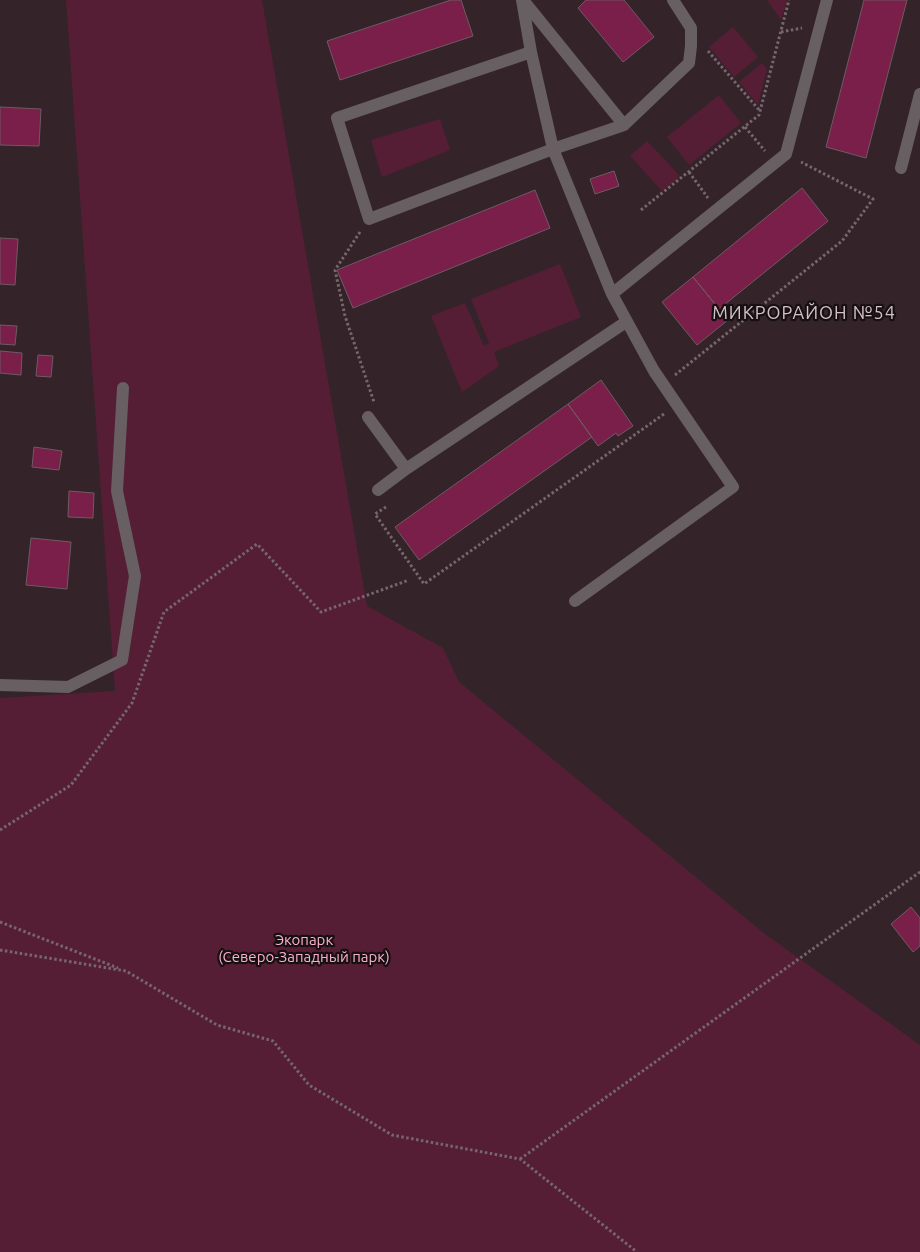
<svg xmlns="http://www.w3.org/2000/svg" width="920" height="1252" font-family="Ubuntu,sans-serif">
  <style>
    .green { fill: #551e35 }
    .building { fill: #791f49; stroke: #6e5b61 }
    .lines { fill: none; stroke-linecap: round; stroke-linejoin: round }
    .path { stroke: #75676c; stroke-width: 3; stroke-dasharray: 2.5 2.5; stroke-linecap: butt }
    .minor { stroke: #675f61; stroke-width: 12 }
    .labels { text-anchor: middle; stroke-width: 4.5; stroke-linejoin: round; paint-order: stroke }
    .park-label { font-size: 15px; fill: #fcafca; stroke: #171012 }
    .quarter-label { font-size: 18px; letter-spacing: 1px; fill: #d5c0c7; stroke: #171012 }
  </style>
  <rect width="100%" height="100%" fill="#34242a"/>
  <!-- green -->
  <path class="green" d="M66,0H262L367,606L443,648L459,682L765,934L920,1045V1252H0V698L115,691Z
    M767,0H787L781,20Z
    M733,27L758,57L734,77L709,47Z
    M762,63L767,69L758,105L739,82Z
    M719,95L741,123L689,165L667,137Z
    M440,119L450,150L382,177L371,140Z
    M647,141L680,176L662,191L630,156Z
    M560,264L581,317L494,352L499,366L462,392L431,316L465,303L484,346L489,343L471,299Z"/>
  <!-- building -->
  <path class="building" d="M451,0H461L473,36L340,80L327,41Z
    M586,0H624L654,37L623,62L578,8Z
    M864,0H907L866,158L826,147Z
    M0,107L41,109L39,146L0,145Z
    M614,171L619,186L595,194L590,179Z
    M802,188L828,221L719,309L693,277Z
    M535,190L550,228L353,308L337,270Z
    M0,238L18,239L15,285L0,284Z
    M693,277L728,320L697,345L662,302Z
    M0,325L17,326L15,345L0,344Z
    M0,351L22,353L21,375L0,373Z
    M38,355L53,356L51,377L36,376Z
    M601,380L633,426L618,436L616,433L598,446L568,404Z
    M568,404L592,437L419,560L395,527Z
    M34,447L62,451L59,470L32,467Z
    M69,491L94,493L93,518L68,517Z
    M31,538L71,542L67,589L26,585Z
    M911,907L920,918V946L913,952L891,924Z"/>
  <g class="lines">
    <!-- path -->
    <path class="path" d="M781,32L802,28
      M708,51L760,111
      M745,127L765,151
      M689,172L708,198
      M641,210L759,115L789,0
      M360,232L335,270L345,316L374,402
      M675,375L842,241L873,199L801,162
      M386,507L375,514L424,584L664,414
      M0,830L71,785L132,703L164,612L257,544L321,612L409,580
      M0,922L118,968
      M0,950L126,971L217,1025L273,1041L309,1085L392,1135L520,1159L637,1252
      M520,1159L920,872"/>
    <!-- minor -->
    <path class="minor" d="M522,0L531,52L553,149L612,294L654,371L733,487L575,601
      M523,0L624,125
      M531,52L337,118L369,219L553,149L624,125L689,63L691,46V28L673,0
      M901,168L920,94
      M612,294L786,154L827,0
      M368,417L406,469
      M378,490L406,469L626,322
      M0,685L68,687L122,660L135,576L117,491L123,388"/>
  </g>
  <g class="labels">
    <!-- park labels -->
    <g class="park-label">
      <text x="304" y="945">Экопарк<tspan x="304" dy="17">(Северо-Западный парк)</tspan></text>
    </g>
    <!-- quarter labels -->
    <g class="quarter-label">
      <text x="804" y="319">МИКРОРАЙОН №54</text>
    </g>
  </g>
</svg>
